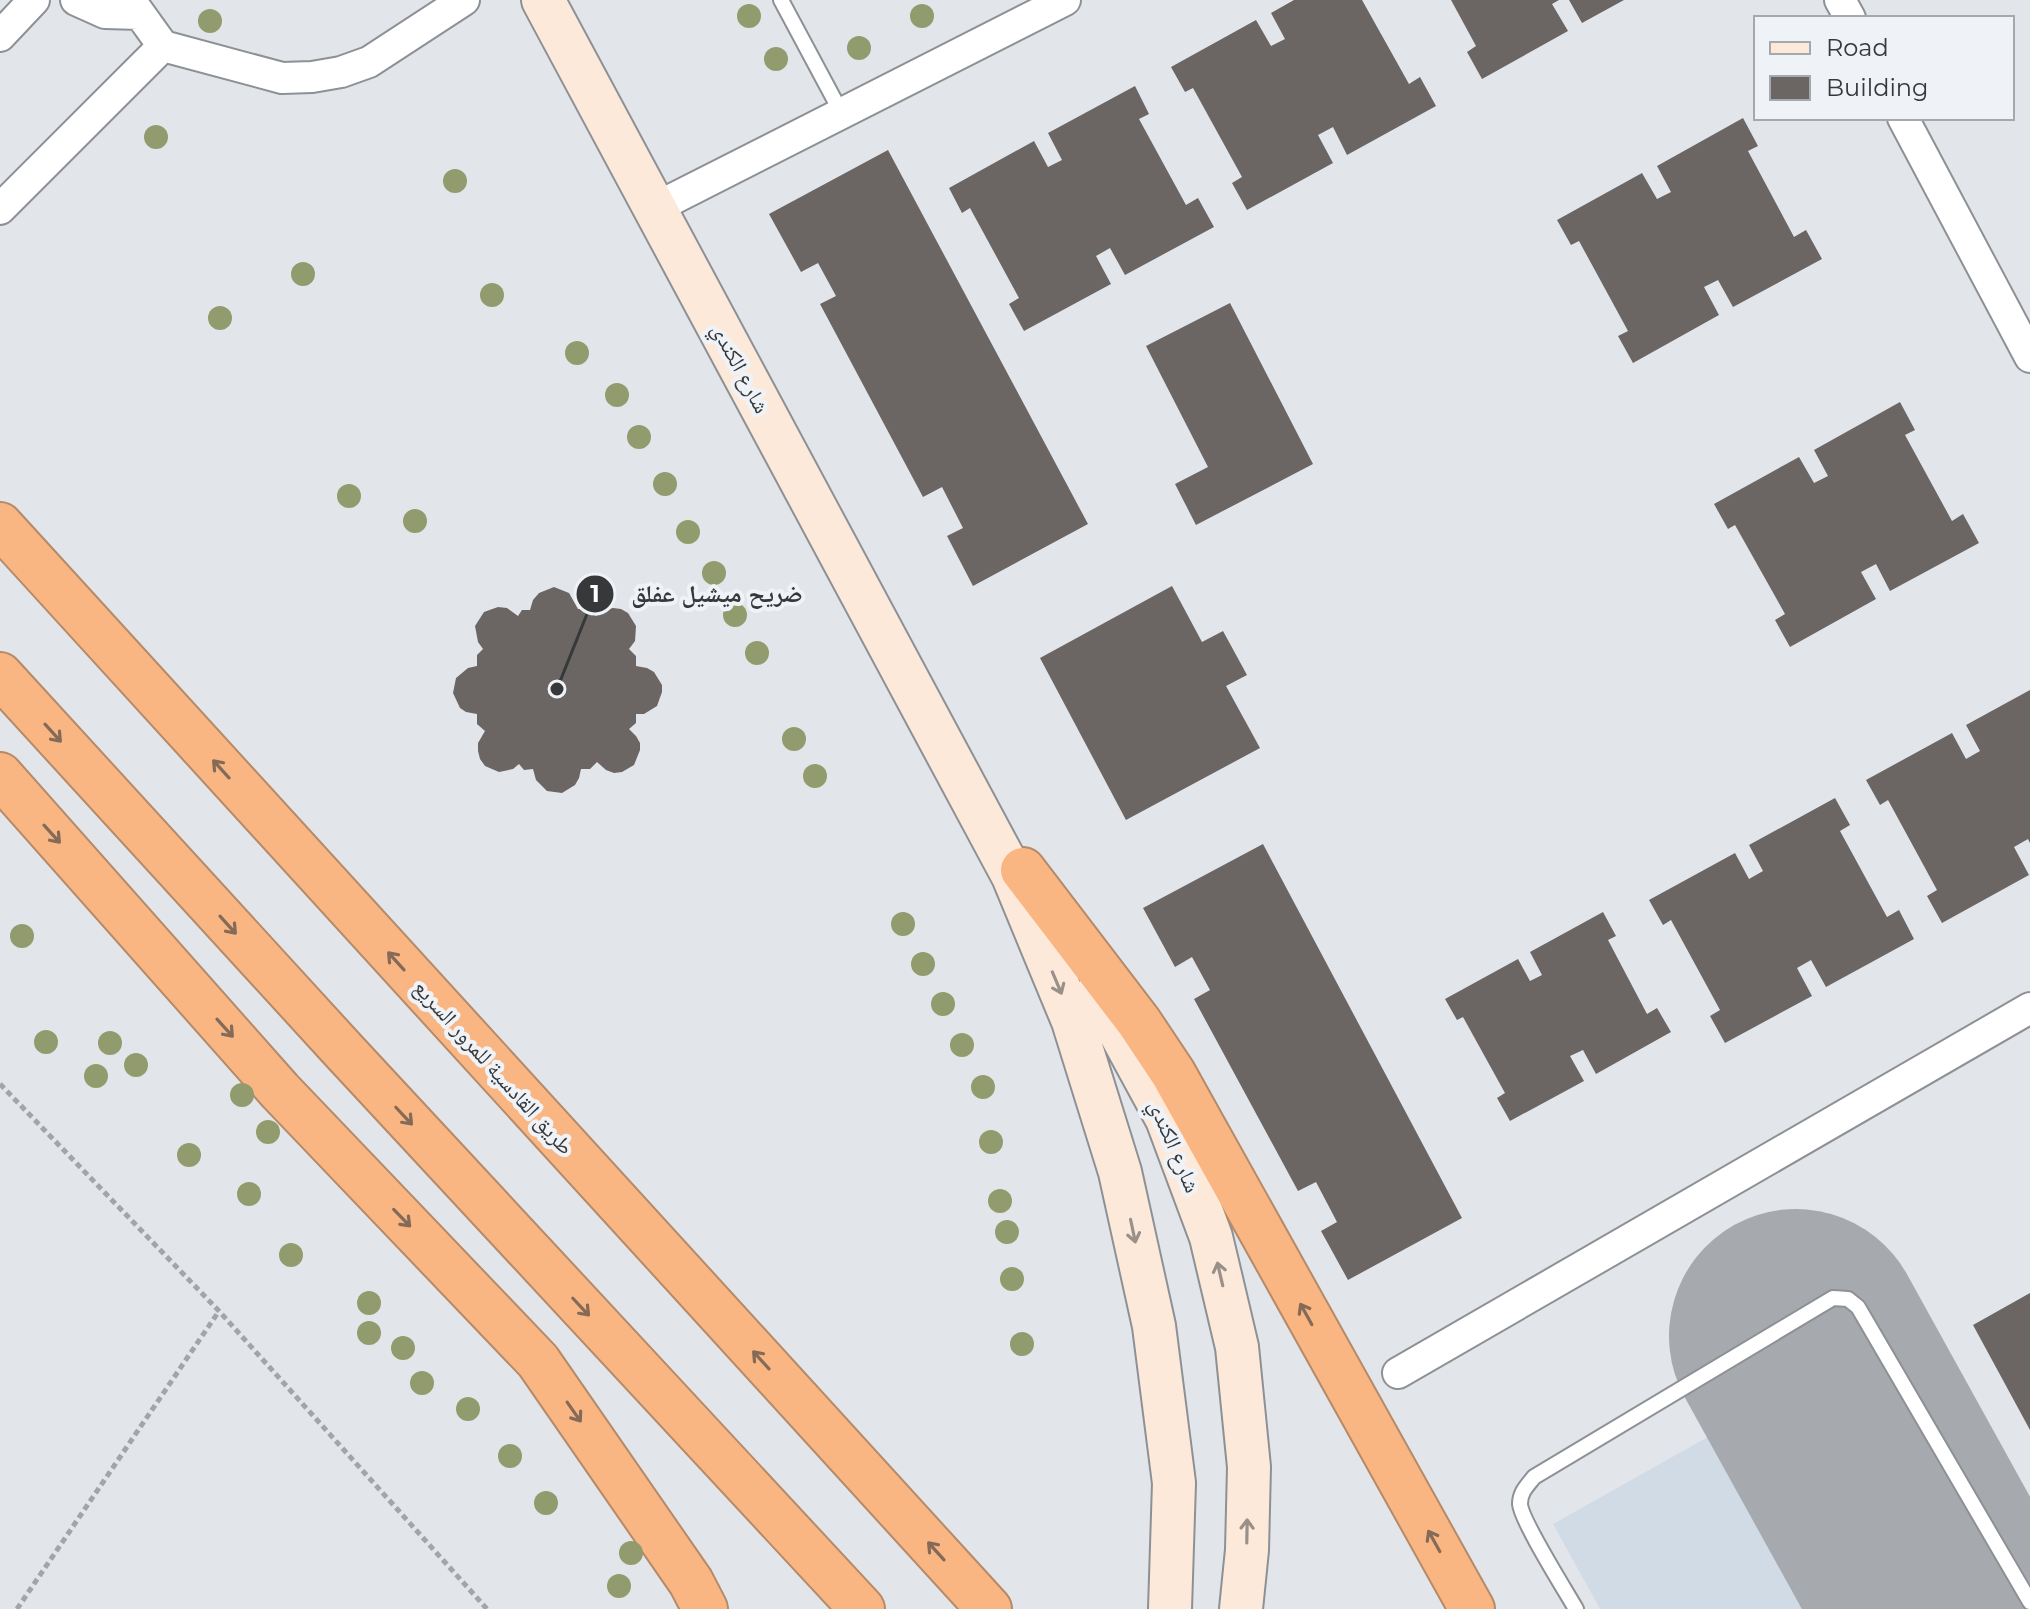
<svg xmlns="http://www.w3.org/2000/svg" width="2030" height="1609" font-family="Montserrat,'Noto Naskh Arabic',sans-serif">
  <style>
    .built { fill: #d1dbe6 }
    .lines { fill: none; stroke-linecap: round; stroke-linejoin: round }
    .runway { stroke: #a6aaae; stroke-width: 254 }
    .building { fill: #6b6564 }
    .lane-casing { stroke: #8d9195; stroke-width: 18 }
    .street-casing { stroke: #8d9195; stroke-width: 34 }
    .secondary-casing { stroke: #8d9195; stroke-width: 46 }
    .highway-casing { stroke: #b58a69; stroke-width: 48 }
    .path { stroke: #a1a4a8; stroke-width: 5; stroke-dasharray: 6 4; stroke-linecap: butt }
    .lane { stroke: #fff; stroke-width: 14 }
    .street { stroke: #fff; stroke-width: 30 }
    .secondary { stroke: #fde9da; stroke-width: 42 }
    .highway { stroke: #f9b682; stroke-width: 44 }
    .tree { fill: #929b6d }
    .oneway { stroke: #846a57 }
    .oneway2 { stroke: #9a908a }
    .labels { text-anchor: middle; stroke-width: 8; stroke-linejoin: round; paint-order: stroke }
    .street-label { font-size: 22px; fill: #36383a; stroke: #eff3f8 }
    .leader { fill: none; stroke: #36383a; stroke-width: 3 }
    .callout-dot { fill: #36383a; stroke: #eff3f8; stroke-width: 3 }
    .mark-label { font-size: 24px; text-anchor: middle; font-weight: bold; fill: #fff }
    .callout-label { font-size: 24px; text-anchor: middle; font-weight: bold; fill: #36383a; stroke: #eff3f8; stroke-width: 8; stroke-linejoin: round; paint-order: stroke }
  </style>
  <rect width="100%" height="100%" fill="#e2e6eb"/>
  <!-- built -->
  <path class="built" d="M1761,1407L1873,1609H1600L1553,1524Z"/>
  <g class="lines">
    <!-- runway -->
    <path class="runway" d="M1796,1336L1947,1609"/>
  </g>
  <!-- building -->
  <path class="building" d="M1294,0H1362L1409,84L1420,77L1436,106L1347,155L1333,127L1318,135L1333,163L1247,210L1232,183L1242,177L1193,88L1185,92L1171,67L1256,20L1271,46L1285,39L1271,13Z
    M1451,0H1559L1552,4L1568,31L1482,79L1467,52L1476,46Z
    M1569,0H1624L1582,23Z
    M1135,86L1149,114L1139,119L1186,205L1198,198L1214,227L1125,275L1110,248L1096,256L1111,284L1024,331L1009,304L1019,298L970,208L962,213L949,188L1034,141L1048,167L1062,160L1048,133Z
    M1743,118L1758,146L1748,151L1794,237L1806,230L1822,259L1733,307L1718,280L1704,287L1719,315L1633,363L1618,336L1628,331L1579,241L1571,245L1557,220L1642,173L1657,199L1671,192L1657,166Z
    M888,150L1088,524L973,586L947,536L963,528L942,487L923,497L820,304L836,296L818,263L801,272L769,214Z
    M1230,303L1313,464L1196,525L1175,484L1208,467L1146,346Z
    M1900,402L1915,430L1905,435L1952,521L1963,514L1979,543L1890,591L1876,564L1861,572L1876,599L1790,647L1775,620L1785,614L1735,525L1728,529L1714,504L1799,457L1814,483L1828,476L1814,450Z
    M1172,586L1202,642L1223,631L1247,675L1226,686L1260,748L1126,820L1040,658Z
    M554,587L569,593L578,609H588L596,616L605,610L613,608L621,609L628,613L636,626L635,641L629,649L636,656V666L647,668L654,672L662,685V692L657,706L644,714H636V723L629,729L636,736L640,743V750L634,765L622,772L614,773L606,770L597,762L590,769H581L579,778L575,785L562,793L547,791L536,780L533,769L524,770L519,764L513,769L499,772L485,766L480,759L478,751V743L485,731L477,724V714L466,712L460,708L453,693L456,678L468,668L477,666V655L483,649L478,642L475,626L484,612L498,607L507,608L518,616L522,610H530L533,600L539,593Z
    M2030,690V843L2028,839L2014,847L2029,875L1942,923L1927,896L1937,890L1888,800L1880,805L1866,780L1952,733L1966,759L1980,751L1966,725Z
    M1835,798L1850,825L1840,831L1887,917L1899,910L1914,939L1826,987L1811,960L1797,968L1812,996L1725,1043L1710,1016L1720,1010L1671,920L1663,925L1649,900L1735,853L1749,879L1763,871L1749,845Z
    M1263,844L1462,1218L1348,1280L1321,1231L1337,1222L1316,1182L1298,1191L1194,999L1210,990L1192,957L1175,967L1143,908Z
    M1603,912L1616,936L1608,940L1647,1014L1657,1008L1671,1032L1596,1074L1583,1050L1570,1056L1584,1081L1510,1121L1497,1098L1505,1093L1463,1017L1457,1020L1445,999L1518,959L1530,981L1542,975L1530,952Z
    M2030,1293V1430L1973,1325Z"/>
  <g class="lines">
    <!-- lane casing -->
    <g class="lane-casing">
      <path id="lane" d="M781,0L842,114
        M1576,1609C1565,1590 1521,1520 1520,1504C1520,1492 1527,1486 1534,1477L1833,1298L1848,1299L1858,1307L2030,1602"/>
    </g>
    <!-- street casing -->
    <g class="street-casing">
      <path id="street" d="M76,0L105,13L140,14
        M1840,0L1850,18
        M0,36L34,0
        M163,46L282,78L312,77L341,72L369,62L464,0
        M1903,118L2030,357
        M655,208L1065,0
        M0,209L163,46L130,0
        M1398,1373L2030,1008"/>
    </g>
    <!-- secondary casing -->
    <g class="secondary-casing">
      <path id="secondary" d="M543,0L1013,876L1073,1021L1120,1172L1154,1326L1174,1483L1170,1609
        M1098,992L1167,1119L1211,1237L1237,1347L1249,1467L1247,1550L1241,1609"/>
    </g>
    <!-- highway casing -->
    <g class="highway-casing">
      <path id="highway" d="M0,525L989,1609
        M0,675L343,1050L862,1609
        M0,775L280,1091L538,1361L691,1582L705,1609
        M1023,870L1139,1022L1173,1073L1472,1609"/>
    </g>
    <!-- path -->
    <path class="path" d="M0,1084L219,1311L487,1609
      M17,1609L219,1311"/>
    <!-- lane -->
    <use href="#lane" class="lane"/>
    <!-- street -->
    <use href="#street" class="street"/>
    <!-- secondary -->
    <use href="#secondary" class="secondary"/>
    <!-- highway -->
    <use href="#highway" class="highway"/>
  </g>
  <!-- trees -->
  <g class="tree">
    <circle cx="749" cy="16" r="12"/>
    <circle cx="922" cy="16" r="12"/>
    <circle cx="210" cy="21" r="12"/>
    <circle cx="859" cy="48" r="12"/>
    <circle cx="776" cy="59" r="12"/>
    <circle cx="156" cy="137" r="12"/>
    <circle cx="455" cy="181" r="12"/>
    <circle cx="303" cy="274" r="12"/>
    <circle cx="492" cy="295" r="12"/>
    <circle cx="220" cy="318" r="12"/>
    <circle cx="577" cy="353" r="12"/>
    <circle cx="617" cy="395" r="12"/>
    <circle cx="639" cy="437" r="12"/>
    <circle cx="665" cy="484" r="12"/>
    <circle cx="349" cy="496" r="12"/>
    <circle cx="415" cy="521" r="12"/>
    <circle cx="688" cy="532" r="12"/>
    <circle cx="714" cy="573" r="12"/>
    <circle cx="735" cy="615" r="12"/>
    <circle cx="757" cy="653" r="12"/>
    <circle cx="794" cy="739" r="12"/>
    <circle cx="815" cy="776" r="12"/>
    <circle cx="903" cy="924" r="12"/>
    <circle cx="22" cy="936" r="12"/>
    <circle cx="923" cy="964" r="12"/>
    <circle cx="943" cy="1004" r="12"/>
    <circle cx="46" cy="1042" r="12"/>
    <circle cx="110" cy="1043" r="12"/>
    <circle cx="962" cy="1045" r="12"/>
    <circle cx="136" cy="1065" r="12"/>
    <circle cx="96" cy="1076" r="12"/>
    <circle cx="983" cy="1087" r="12"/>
    <circle cx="242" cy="1095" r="12"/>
    <circle cx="268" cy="1132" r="12"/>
    <circle cx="991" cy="1142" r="12"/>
    <circle cx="189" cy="1155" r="12"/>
    <circle cx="249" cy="1194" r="12"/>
    <circle cx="1000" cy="1201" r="12"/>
    <circle cx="1007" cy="1232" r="12"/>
    <circle cx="291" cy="1255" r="12"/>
    <circle cx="1012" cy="1279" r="12"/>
    <circle cx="369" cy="1303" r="12"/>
    <circle cx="369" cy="1333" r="12"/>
    <circle cx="1022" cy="1344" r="12"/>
    <circle cx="403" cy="1348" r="12"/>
    <circle cx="422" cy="1383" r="12"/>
    <circle cx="468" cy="1409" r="12"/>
    <circle cx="510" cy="1456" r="12"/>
    <circle cx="546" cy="1503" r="12"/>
    <circle cx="631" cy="1553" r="12"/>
    <circle cx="619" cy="1586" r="12"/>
  </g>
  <!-- one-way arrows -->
  <defs><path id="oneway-shaft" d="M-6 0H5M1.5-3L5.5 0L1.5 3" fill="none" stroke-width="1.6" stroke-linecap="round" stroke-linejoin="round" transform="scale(2)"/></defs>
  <g class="oneway">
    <use href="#oneway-shaft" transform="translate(53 733) rotate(48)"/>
    <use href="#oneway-shaft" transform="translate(221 769) rotate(-132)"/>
    <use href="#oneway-shaft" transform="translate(52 834) rotate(48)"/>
    <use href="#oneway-shaft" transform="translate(228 925) rotate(48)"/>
    <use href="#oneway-shaft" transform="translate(396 961) rotate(-132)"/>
    <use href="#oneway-shaft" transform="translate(225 1028) rotate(48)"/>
    <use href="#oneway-shaft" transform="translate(404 1116) rotate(47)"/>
    <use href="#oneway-shaft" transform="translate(402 1218) rotate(46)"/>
    <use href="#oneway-shaft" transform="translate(581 1307) rotate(47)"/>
    <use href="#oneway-shaft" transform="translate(1306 1314) rotate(-119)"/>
    <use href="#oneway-shaft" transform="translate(761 1360) rotate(-132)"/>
    <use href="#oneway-shaft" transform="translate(574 1412) rotate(55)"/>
    <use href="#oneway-shaft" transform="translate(1434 1541) rotate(-119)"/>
    <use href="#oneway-shaft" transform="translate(936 1551) rotate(-132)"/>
  </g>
  <g class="oneway2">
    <use href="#oneway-shaft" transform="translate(1057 983) rotate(67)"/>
    <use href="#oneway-shaft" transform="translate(1133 1231) rotate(78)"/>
    <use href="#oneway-shaft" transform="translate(1220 1274) rotate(-103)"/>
    <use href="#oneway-shaft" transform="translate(1247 1531) rotate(-89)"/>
  </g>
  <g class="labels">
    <!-- street labels -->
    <g class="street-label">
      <text transform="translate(741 368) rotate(62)" y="8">شارع الكندي</text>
      <text transform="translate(494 1067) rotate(48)" y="8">طريق القادسية للمرور السريع</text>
      <text transform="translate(1175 1146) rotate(67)" y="8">شارع الكندي</text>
    </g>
  </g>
  <!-- callouts -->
  <path class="leader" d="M557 689L595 594"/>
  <g class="callout-dot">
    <circle cx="557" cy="689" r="8"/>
    <circle cx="595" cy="594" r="20"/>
  </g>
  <g class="mark-label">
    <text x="595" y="602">1</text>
  </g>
  <g class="callout-label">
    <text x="717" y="602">ضريح ميشيل عفلق</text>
  </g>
  <!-- legend -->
  <rect x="1754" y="16" width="260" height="104" fill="#eff3f8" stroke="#a5a8ac" stroke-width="2"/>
  <rect x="1770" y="42" width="40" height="12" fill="#fde9da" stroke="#a5a8ac" stroke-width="2"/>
  <text x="1826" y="56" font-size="24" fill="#36383a">Road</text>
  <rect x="1770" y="76" width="40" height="24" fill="#6b6564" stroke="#a5a8ac" stroke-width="2"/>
  <text x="1826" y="96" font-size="24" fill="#36383a">Building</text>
</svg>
